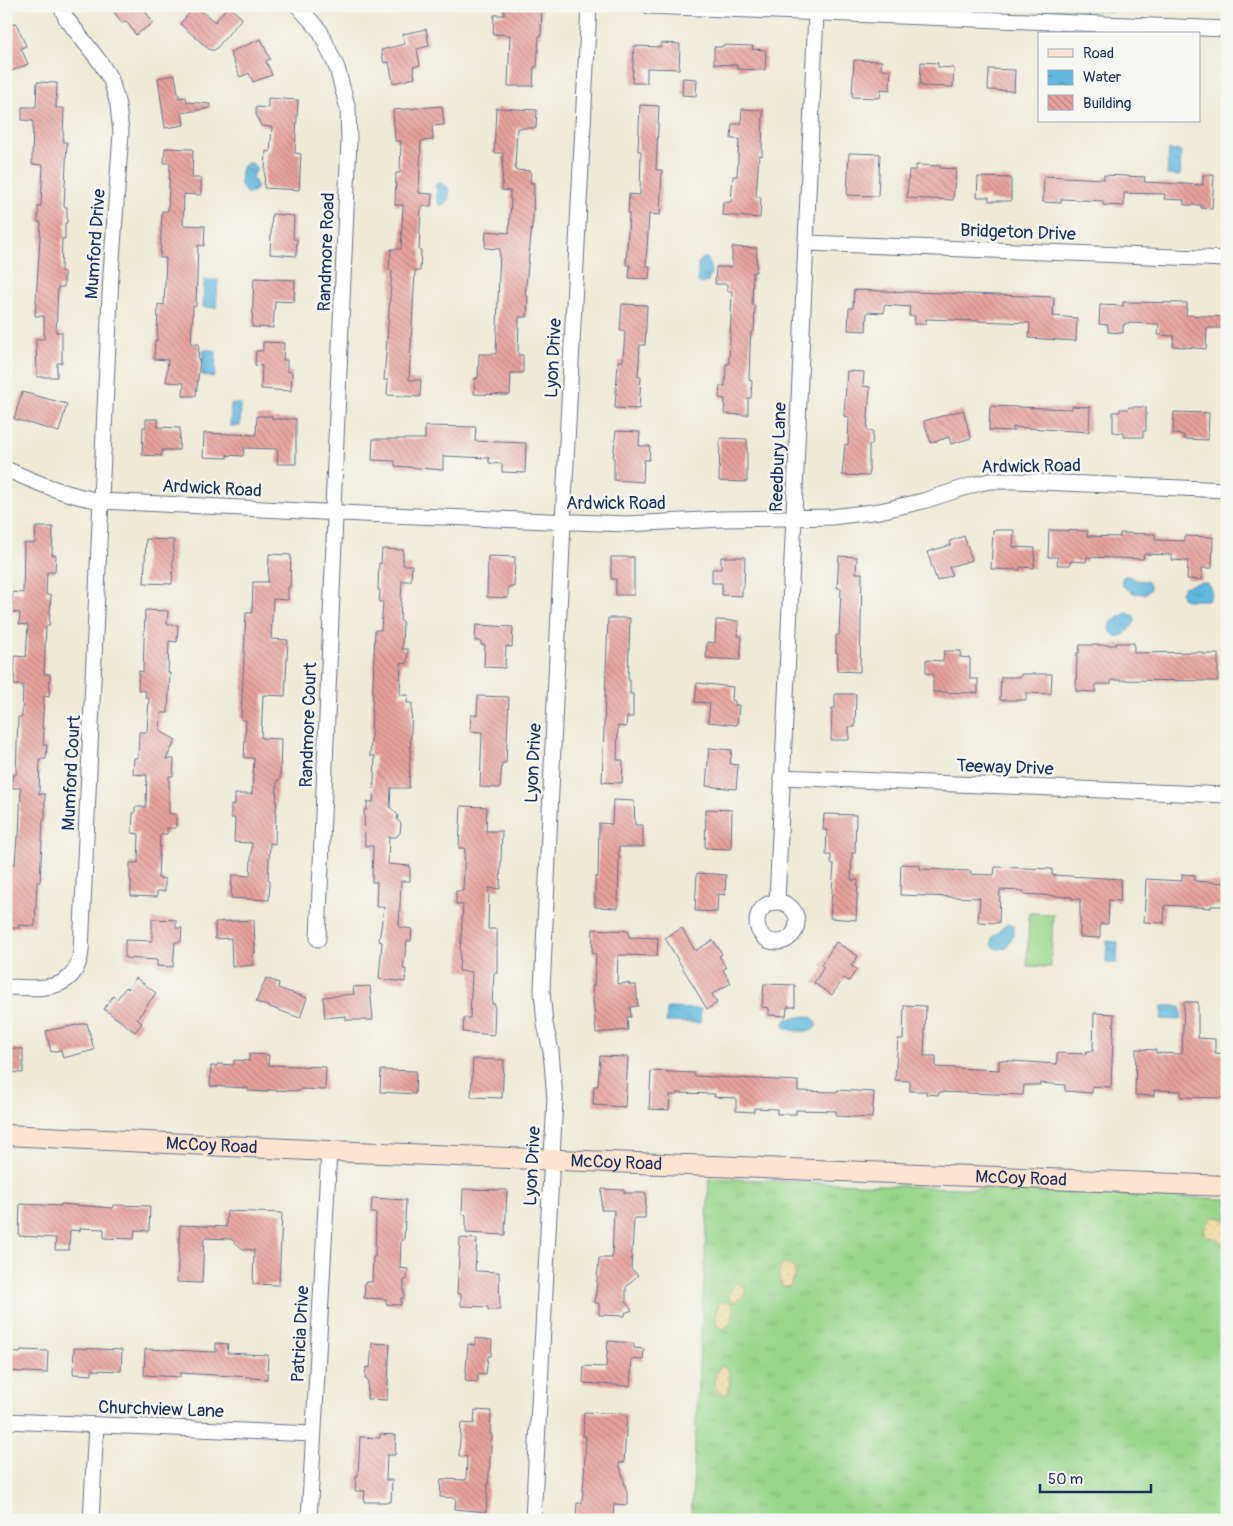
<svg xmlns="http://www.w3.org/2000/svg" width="1233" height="1526" font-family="Pangolin,sans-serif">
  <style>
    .grass { fill: url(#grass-tufts); stroke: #5a8274 }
    .sand { fill: url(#sand-dots); stroke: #84847e }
    .park { fill: #99d68b; stroke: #5a8274 }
    .water { fill: url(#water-ripples); stroke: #3e749e }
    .building { fill: url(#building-back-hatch) }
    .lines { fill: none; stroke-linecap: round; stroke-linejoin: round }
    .street-casing { stroke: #657088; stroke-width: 17 }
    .secondary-casing { stroke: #657088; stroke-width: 22 }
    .path { stroke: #657088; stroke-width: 2.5; stroke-dasharray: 4 4; stroke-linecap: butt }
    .street { stroke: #fff; stroke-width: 15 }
    .secondary { stroke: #fde4d0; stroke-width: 20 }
    .labels { text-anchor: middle; stroke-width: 5; stroke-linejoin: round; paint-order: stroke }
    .street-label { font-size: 18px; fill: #1b2f5e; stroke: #f6f6f2 }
  </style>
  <defs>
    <pattern id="grass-tufts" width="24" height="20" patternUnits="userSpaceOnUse" patternTransform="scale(1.25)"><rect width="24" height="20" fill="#99d68b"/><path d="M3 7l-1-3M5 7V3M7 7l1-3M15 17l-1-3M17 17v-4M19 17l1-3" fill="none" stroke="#83b87a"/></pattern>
    <pattern id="sand-dots" width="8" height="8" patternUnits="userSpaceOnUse" patternTransform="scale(1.25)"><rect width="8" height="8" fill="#eeda9e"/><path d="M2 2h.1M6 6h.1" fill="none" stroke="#ccbb8a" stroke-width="1.8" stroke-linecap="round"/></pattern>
    <pattern id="water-ripples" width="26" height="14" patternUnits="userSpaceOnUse" patternTransform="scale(1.25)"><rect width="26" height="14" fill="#61b8de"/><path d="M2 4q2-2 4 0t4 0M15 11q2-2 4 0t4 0" fill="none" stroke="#4f96b7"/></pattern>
    <pattern id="building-back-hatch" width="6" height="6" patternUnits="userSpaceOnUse" patternTransform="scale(1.25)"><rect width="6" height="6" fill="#e8a29c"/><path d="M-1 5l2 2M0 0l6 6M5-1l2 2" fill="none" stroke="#bb8482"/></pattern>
  </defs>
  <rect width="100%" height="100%" fill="#f6f6f2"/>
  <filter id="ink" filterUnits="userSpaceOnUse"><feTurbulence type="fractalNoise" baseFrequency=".02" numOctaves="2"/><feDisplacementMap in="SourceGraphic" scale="10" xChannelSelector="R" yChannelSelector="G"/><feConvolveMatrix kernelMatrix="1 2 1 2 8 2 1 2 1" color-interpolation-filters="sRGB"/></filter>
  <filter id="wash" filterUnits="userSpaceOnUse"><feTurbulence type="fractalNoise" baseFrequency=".0096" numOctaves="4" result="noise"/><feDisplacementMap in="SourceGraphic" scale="20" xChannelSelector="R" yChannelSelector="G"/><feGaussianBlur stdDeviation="1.12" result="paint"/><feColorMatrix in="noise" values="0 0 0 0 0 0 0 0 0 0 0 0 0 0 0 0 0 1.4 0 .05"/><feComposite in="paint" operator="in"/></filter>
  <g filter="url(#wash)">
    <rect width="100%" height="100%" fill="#efead6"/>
    <!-- grass -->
    <path class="grass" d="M709,1178L1227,1199V1520H691Z"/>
    <!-- sand -->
    <path class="sand" d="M1213,1217H1219L1225,1219L1227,1224V1246L1216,1239L1208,1237C1201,1230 1206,1223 1213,1217Z
      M784,1263H788L795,1270V1277L789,1287L782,1286C778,1278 777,1270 784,1263Z
      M736,1283L744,1286L746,1294L736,1302L729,1299C728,1292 731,1288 736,1283Z
      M722,1301L732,1303C735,1313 733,1323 724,1329L717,1326C715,1317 715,1307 722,1301Z
      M720,1366C733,1368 730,1384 728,1394L722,1395L714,1388V1379Z"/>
    <!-- park -->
    <path class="park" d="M967,6H1113V12Z
      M1029,913L1053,914L1051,967L1027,966Z"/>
    <!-- water -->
    <path class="water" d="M1169,150L1181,151L1180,176L1167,175Z
      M248,163H252L257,169L252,177L256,183V189L250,194C238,192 240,176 242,167Z
      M438,182C450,189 450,186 448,201L444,205L439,204L437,199V189L435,187Z
      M703,258H707C712,265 712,275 707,282L702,284L698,282V263Z
      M204,280H218L216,308L203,307Z
      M204,350H214L216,352L215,375L214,377L202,375L203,352Z
      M231,404H241L240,426H230Z
      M1124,576H1128L1136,580L1147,581L1150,586V590L1145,594L1133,593L1122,585V579Z
      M1201,582L1206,583C1212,587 1213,594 1208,600H1187L1182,598L1181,592L1184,587Z
      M1127,613L1134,616L1135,622L1124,635L1116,637L1111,632L1110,624L1114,619Z
      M1008,923L1014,927V936L1005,948L997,949L992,945V938Z
      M1107,941L1118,942L1117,963H1106Z
      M1162,1006H1181V1020L1161,1019Z
      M667,1008L701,1009L700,1023L666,1022Z
      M807,1016L812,1017L816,1022V1027C809,1034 793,1032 785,1027L784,1022L787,1019Z"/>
    <g id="blocks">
      <!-- building -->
      <path class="building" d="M110,6H142L153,23L136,35L126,21L122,23Z
        M195,6L215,22L228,6L242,18L215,50H210L180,24Z
        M504,6H542L541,36H539L537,67H534L533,86H508L510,35L493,34L494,15H504Z
        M16,23L26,46L21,48L28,64L9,72L6,66V27Z
        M426,29L429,46L417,49L420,65L413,67L415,78L393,83L389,62L384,63L381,50L405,44L403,34Z
        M261,39L270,59L266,61L272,75L253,82L249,73L240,77L230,52Z
        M661,43L680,44L679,69L647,68V83H632L634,46L661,47Z
        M723,45L753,46L752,49L766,50L765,70L737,69V65L714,64V47H722Z
        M854,60L882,61L881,69L891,70L890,90L881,89L880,98L852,97Z
        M921,62L938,63V67L954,68L953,87L920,86Z
        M989,69L1015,70L1014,91L988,90Z
        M175,75L179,98L186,97L187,102L210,104V108L182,113L184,125L165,128L158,78Z
        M683,78L697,79L696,96L682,95Z
        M37,82L57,83L56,108H64L63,142H67L64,207H67V223H65V239H62L61,271L64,272V287H58L56,332H62V363H57V377H37L36,339H44V316H35L41,222H38V206H41L43,165L32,164L33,121L22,120V107H36Z
        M268,98L298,100L295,153L301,154L299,190L264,188L266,151L270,152L272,127L261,126L256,114V107L268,108Z
        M640,105L659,106L656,170H662L660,215L649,214L646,266H650L649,279L629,278L630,265H626L629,214H628L629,194L640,195L641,151H638Z
        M442,106L444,125L432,126L433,140L421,141L419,193L432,194L431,206H421L419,250H421L420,271H415L409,380H421L420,397L387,395L388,380H384L392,270H389L391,249H401L403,205H395L396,173H400L401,141H395L393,110Z
        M496,108L537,110L536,128H517L515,170L531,171L530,183H534L533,215L525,296H528L527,317H519L518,355H523V373H511L510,395L474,394L475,378H478L479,354H496L500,249L485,248L486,231L509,233L511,200L510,199V191L502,190L503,153H494Z
        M742,109L763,110L762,156L759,155L756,197H761L760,218L722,215L723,202H731L733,176H737L739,139H731L732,124H741Z
        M165,148L193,149L192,178H201V195L184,194L183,225L205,226L204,246L198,245L196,306H193L191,344H199L198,360H200L196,396H183L184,383L166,382L168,360L154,359L155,340L157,341L158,304L164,305L166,258H160L162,211H168L170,163H164Z
        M849,153L880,154L878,196L847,195Z
        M916,165L940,166V168L956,169L953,200L907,198L909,170H916Z
        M1104,175L1145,177L1144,182L1203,185V175H1214L1212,209L1201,208V205H1184V200L1164,199L1165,194L1124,193V206L1103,205V201L1061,199V203L1043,202L1044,176L1104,179Z
        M978,177L1011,178V201H989V197H977Z
        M272,214L294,216L293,239H297L296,256L270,254Z
        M732,247L757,248L756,272H753L752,305H755L754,332H751L750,346L749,380L752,381L751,398H748V415L724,414L725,399L719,398L720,386H725L726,364H729L732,291H727V284H715L716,267H732Z
        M254,278L295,280L294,302L275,301L273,328L252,327Z
        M854,290L1054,297L1053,316L1077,318L1076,341L1029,338L1030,323L926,319V324H914L915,316H909L910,307L884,305V313L867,312L866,331L848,330L849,308H853Z
        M1123,302L1187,303L1186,315L1227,317V328H1207L1206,349L1173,346L1174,336L1158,335L1159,324L1125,323V325H1123V333L1108,332V325L1099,324L1100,305L1123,306Z
        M622,304L647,305L645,345H640L638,376L641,377L639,409L615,408L618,361H623L625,331H620Z
        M263,342L284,343L283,360H287V371L292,372L291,391L261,389L262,366L255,365L256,351H263Z
        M847,371L864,372L863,386L870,387L867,430L873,431L872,445H869V476L842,475L845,444L848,445L849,417L844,416Z
        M22,392L67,404L59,432L14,419Z
        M990,406L1072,409V406L1090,407L1089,432L1013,427V431L989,430Z
        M1129,407H1146V431H1143V437H1124V433L1113,432V412H1120V409H1128Z
        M963,410L971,438L951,444L949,437L931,443L924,421Z
        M1174,412L1209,413L1208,440L1184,439V435L1173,434Z
        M257,416H272V419H296V464H277L278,449L244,448L243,456L227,455V458L203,457L204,433L256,435Z
        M146,419H158V427L180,428L179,450H162V456L142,455L143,427H146Z
        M425,426L476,427L475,441L526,443L525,473L502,472V464L489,463V458L443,456V470L395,466V461L372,460L373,439H425Z
        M616,431L640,432L639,446H650L649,460H644L643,482L614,480V458H613Z
        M720,438L747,439V482L719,481Z
        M36,527H53L52,555H56L55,572H47L46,595H51L49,626H46L44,674H50L49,697L44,696L42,729H44L43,745H47L46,759H40L39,794H45V820H43L40,882H37L35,926L19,925V928H6V863L15,864L17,837H19L21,788H12V775H16L18,717H22L23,685H14L15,656L26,657L28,625L19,624L20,613L11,612L13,592L23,593L24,543H35Z
        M993,530H1014L1013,547L1035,548L1034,568L1020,567V570L991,569Z
        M1049,530L1088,531L1087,536L1120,537V533L1155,534V540L1184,541V536L1213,537L1212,568H1202V580L1187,579L1188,561L1172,560V555L1144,554L1143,559L1087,557L1086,562L1071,561L1070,565H1057L1058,557H1048Z
        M964,536L972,560L949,567L952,575L937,581L927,552L951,545L950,541Z
        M146,539L174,540L172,584L144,583Z
        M382,549L403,550V565H412L411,581H402L400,621H403L402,649H408L407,664L401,663L400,695H408L407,703H412L409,788H391L390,807L398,815L397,820L401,823L400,833L396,837H389L388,864L410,866V881H401L399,927L412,929L411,941H407L403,969H406L405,982L379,979L382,942L379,941L384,907H376L377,882H372L373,846H365L364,810H367V802H373L375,756H370L371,738L375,630H381L383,602H379L380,590H378L379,563L381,564Z
        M269,554L291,555L290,587H288V600L273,599L271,639L288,640L285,696L263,695L261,738L281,739L280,780H277L275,844L270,843L268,879L270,880L269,900L231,898L232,875L250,876L252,843L234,842L235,818H231V805H235V794H252L254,758H244L246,720H241L246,613H252L253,582H268Z
        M488,556L515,557L514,587H508V598L487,597Z
        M839,556L857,557L856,573H862L860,672L837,671L838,653H836V635H839L841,588H837Z
        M611,557H634V595H616V579H611Z
        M721,557H745L744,587H742V596L722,595V583H712V569H721Z
        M145,610L168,611L167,624L178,625L177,642L169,641L168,673H170L168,713H161L160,731L176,740L166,759H174L173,776H169V814H176V828H167V834H160L158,878L165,879V891H157V897L131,896V880H130V863H138L139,834L132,833L133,813H135V807H146L147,775L133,774L134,758H138L139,732H147L149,698H145L146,691L138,690L139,671L143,672Z
        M608,618H630L628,680H630V694H633V717H627L626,727L618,726L617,760H623L622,783L602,782Z
        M716,620L739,621L738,636H742L740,660L706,658L707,642L715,643Z
        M476,625L513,627L512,647L506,646L505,668L484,667L485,645H481V641H475Z
        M1116,643H1134V653L1203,652V654H1218V681L1111,680V684H1096V692L1076,691L1077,653H1079L1080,645H1116Z
        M944,651H961L960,657L970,658V679H978V693L933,692V674L926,673V660L943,661Z
        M1021,674H1052L1051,694L1026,693V700H1000L1001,677H1021Z
        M697,683L733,687L732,700L735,701V705H739L737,725L708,722L710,703L695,702Z
        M835,694H856L855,727H849V740H831L832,708H835Z
        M478,696L509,697L506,763H502L500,788L480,787L482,732L470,731L471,715H477Z
        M709,748L732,750L730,764L738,765L736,789L706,786Z
        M613,800L634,801L635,825H643V847H619L618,908L595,907V877H598L599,823L612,824Z
        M461,806L487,807L486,831H502L500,889L489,888L488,929H497V973H494L492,1004H495L494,1035L463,1032L464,1018H470L472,972L459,971L463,905L456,904V891H463L465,848H459Z
        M706,809L732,810L731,849L705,848Z
        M824,814L856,815L855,853H852L851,880H858L856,920L830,918L834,864H831V855H826L827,830H823Z
        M901,864L920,865V869L971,871L970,874L994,875L995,867L1052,869V875L1121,879L1120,901L1109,900L1108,924H1100V938L1080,937V899H1072V897L1024,894V891L1000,890L999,923L978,922L980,898L900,895Z
        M697,873L726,875L725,895L718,894L717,912L695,911Z
        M1182,874L1195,875V881L1227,883V906H1211V908L1165,905L1164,923L1144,922L1146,879L1182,881Z
        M152,919L176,920V928H182L181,942H175L173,967L157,966V960L125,958V940L152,941Z
        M254,920L255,953H253L254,965L232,967L231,938L215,939V922Z
        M682,928L695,951L713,940L722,954L719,956L726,968L723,970L731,983L712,994L717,1003L707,1009L665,938Z
        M593,929L629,931V937L658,938L657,956L618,955L617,984L629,983V985H636L638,1006L630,1007L631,1017H627L628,1030L596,1033L592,986H594L596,954L592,953Z
        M836,942L858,956L851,966L857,969L849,981L844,978L832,995L814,983L824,967L821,965Z
        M136,978L156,993L137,1019L142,1023L135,1032L104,1009L113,996L117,999L126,987L128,989Z
        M266,978L279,983L278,988L307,998L300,1018L256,1002Z
        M764,984L795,985V1007H787L786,1016L769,1015V1008L762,1007Z
        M370,986L373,1020H346V1016L325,1018L323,997L354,994L353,987Z
        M1184,1002H1198V1038L1215,1039V1053L1227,1054V1098L1181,1097V1091L1154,1090V1096L1135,1095L1136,1049L1156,1050V1053L1182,1054Z
        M904,1005L926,1006L924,1056H936V1067L999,1070V1060L1057,1064V1053L1086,1054L1087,1051H1093L1094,1013L1114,1014L1111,1087L1092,1086V1093L1065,1091V1085L1040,1083V1085H1024L1023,1095L939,1092V1095L926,1094V1091H910V1081L895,1080L898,1039H903Z
        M87,1023L94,1050L63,1058L61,1050L51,1052L46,1031Z
        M6,1048L23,1049V1073L6,1072Z
        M249,1054L269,1055L268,1065L326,1067L325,1090L301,1089L300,1091L267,1090V1092L248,1091V1088L210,1086L211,1066H217V1064L234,1065V1060L249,1061Z
        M600,1056L628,1057L625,1107L593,1105L594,1086H598Z
        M473,1059L504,1060L502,1098L471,1097Z
        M381,1070L416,1071L415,1094L380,1092Z
        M651,1071L694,1073V1076L798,1081V1091L837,1092V1090L874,1092L872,1118L836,1116V1111L796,1110V1114H777V1109L754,1108V1112L736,1111V1098L714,1097L715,1094L677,1093V1095H670L669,1110L649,1109Z
        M463,1189L507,1190L505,1235L466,1233V1215L462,1214Z
        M602,1189L624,1190V1193H646L645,1218H634L631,1269L638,1275L626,1287V1302L632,1310L625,1313V1316L599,1315V1303H595L599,1258H612L614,1210H601Z
        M372,1198L406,1200L404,1240H401L400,1268L408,1269L407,1280H404V1298H401V1305L386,1304V1299L364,1298L365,1282H372L373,1257H375L376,1213H371Z
        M20,1204L61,1206V1204L113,1208L114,1205L150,1206L149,1231L135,1230L134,1239L104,1238V1229L80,1228V1231L70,1230L69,1250H55L56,1238L19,1236Z
        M227,1211L282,1213L279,1285L253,1284L254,1250L243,1249L231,1239L204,1238L202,1283L177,1282L180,1225L226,1227Z
        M460,1238L477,1239L475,1271L499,1272L500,1310H488V1307L461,1306V1294H457Z
        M475,1338L492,1340L491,1356H488L486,1375L478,1374V1382L465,1381L468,1344L475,1345Z
        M608,1341L634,1343V1348L644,1349L643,1360L632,1359L630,1386L583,1383L584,1366L606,1367Z
        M216,1343L228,1344L227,1353L268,1355L267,1379L251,1378V1377L180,1373V1377L144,1375L145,1349L216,1352Z
        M372,1343L390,1344L387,1400L367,1399L368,1380L365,1379L366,1367L370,1368Z
        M74,1348L122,1350L121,1371L92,1370V1375L73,1374Z
        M21,1350L48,1351L47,1373L6,1371V1352L20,1353Z
        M475,1410L491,1411L490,1434H492L486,1512L455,1509L456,1498L440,1497L441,1479L466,1480L467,1457L459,1456L461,1423L474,1424Z
        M584,1412L627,1414L624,1463H619L627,1492V1505L614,1504L613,1520H577L576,1518L577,1503H582L584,1478L586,1436H583Z
        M380,1434L396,1435L395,1455H387L386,1480H392L391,1502H364L365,1491H355L356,1476H358L360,1437L380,1438Z"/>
    </g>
  </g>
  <g filter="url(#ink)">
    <use href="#blocks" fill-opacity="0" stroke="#657088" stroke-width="1"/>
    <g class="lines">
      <!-- street casing -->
      <g class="street-casing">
        <path id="street" d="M298,6L320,31L337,68L348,109L349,140L333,508L335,518L318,939
          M649,6L1227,29
          M807,243L1227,259
          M6,469C37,483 68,496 102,501L362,514L627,524L722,519L832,517L880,511L923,501L976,484L990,481H1017L1227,490
          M781,777L1227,795
          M757 922a20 20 0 1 1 40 0a20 20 0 1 1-40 0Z
          M777,902L816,13
          M6,987C39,988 76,994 81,951L111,274L121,133L118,105L111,80L100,62L66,18L61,6
          M6,1421L313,1434
          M91,1520L96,1425
          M309,1520L329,1151
          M533,1520L555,1099L551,1051L545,1024L542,991L563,522L589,6"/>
      </g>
      <!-- secondary casing -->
      <g class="secondary-casing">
        <g id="secondary">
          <path id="s1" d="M6,1135L329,1151L1227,1186"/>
        </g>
      </g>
      <!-- path -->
      <path class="path" d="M1079,7V6"/>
      <!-- street -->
      <use href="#street" class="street"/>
      <!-- secondary -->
      <use href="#secondary" class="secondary"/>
    </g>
  </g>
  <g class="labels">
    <!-- street labels -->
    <g class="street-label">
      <text transform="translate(1018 232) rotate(2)" y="6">Bridgeton Drive</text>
      <text transform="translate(95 244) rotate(-86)" y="6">Mumford Drive</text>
      <text transform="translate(326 252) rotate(-88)" y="6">Randmore Road</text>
      <text transform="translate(553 358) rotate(-87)" y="6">Lyon Drive</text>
      <text transform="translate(778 457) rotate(-88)" y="6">Reedbury Lane</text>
      <text transform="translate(1031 466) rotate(-1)" y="6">Ardwick Road</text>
      <text transform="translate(212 488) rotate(3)" y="6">Ardwick Road</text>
      <text x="616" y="509">Ardwick Road</text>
      <text transform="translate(308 725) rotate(-88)" y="6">Randmore Court</text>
      <text transform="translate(533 763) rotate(-87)" y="6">Lyon Drive</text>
      <text transform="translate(1005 767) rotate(2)" y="6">Teeway Drive</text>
      <text transform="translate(71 773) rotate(-87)" y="6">Mumford Court</text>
      <text dy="6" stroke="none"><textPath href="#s1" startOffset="206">McCoy Road</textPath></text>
      <text dy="6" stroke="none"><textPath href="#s1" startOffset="611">McCoy Road</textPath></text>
      <text transform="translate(532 1166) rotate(-87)" y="6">Lyon Drive</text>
      <text dy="6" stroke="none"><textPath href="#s1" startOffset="1016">McCoy Road</textPath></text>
      <text transform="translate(300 1334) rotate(-87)" y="6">Patricia Drive</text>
      <text transform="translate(161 1409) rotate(2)" y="6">Churchview Lane</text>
    </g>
  </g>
  <!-- margin -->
  <rect width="1233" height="1526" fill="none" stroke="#f6f6f2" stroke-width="25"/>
  <!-- legend -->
  <rect x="1038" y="32" width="162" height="90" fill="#f6f6f2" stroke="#9ea6b7"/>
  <rect x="1048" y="49" width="25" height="8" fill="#fde4d0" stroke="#9ea6b7"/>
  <text x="1083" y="58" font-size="15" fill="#1b2f5e">Road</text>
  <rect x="1048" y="70" width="25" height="15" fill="url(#water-ripples)" stroke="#9ea6b7"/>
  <text x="1083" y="82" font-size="15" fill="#1b2f5e">Water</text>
  <rect x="1048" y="95" width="25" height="15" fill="url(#building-back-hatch)" stroke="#9ea6b7"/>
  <text x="1083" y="108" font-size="15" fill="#1b2f5e">Building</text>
  <!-- scale -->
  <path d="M1040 1484v8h111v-8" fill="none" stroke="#1b2f5e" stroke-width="2.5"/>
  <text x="1048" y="1484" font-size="15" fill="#1b2f5e" stroke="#f6f6f2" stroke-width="4" paint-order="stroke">50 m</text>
</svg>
